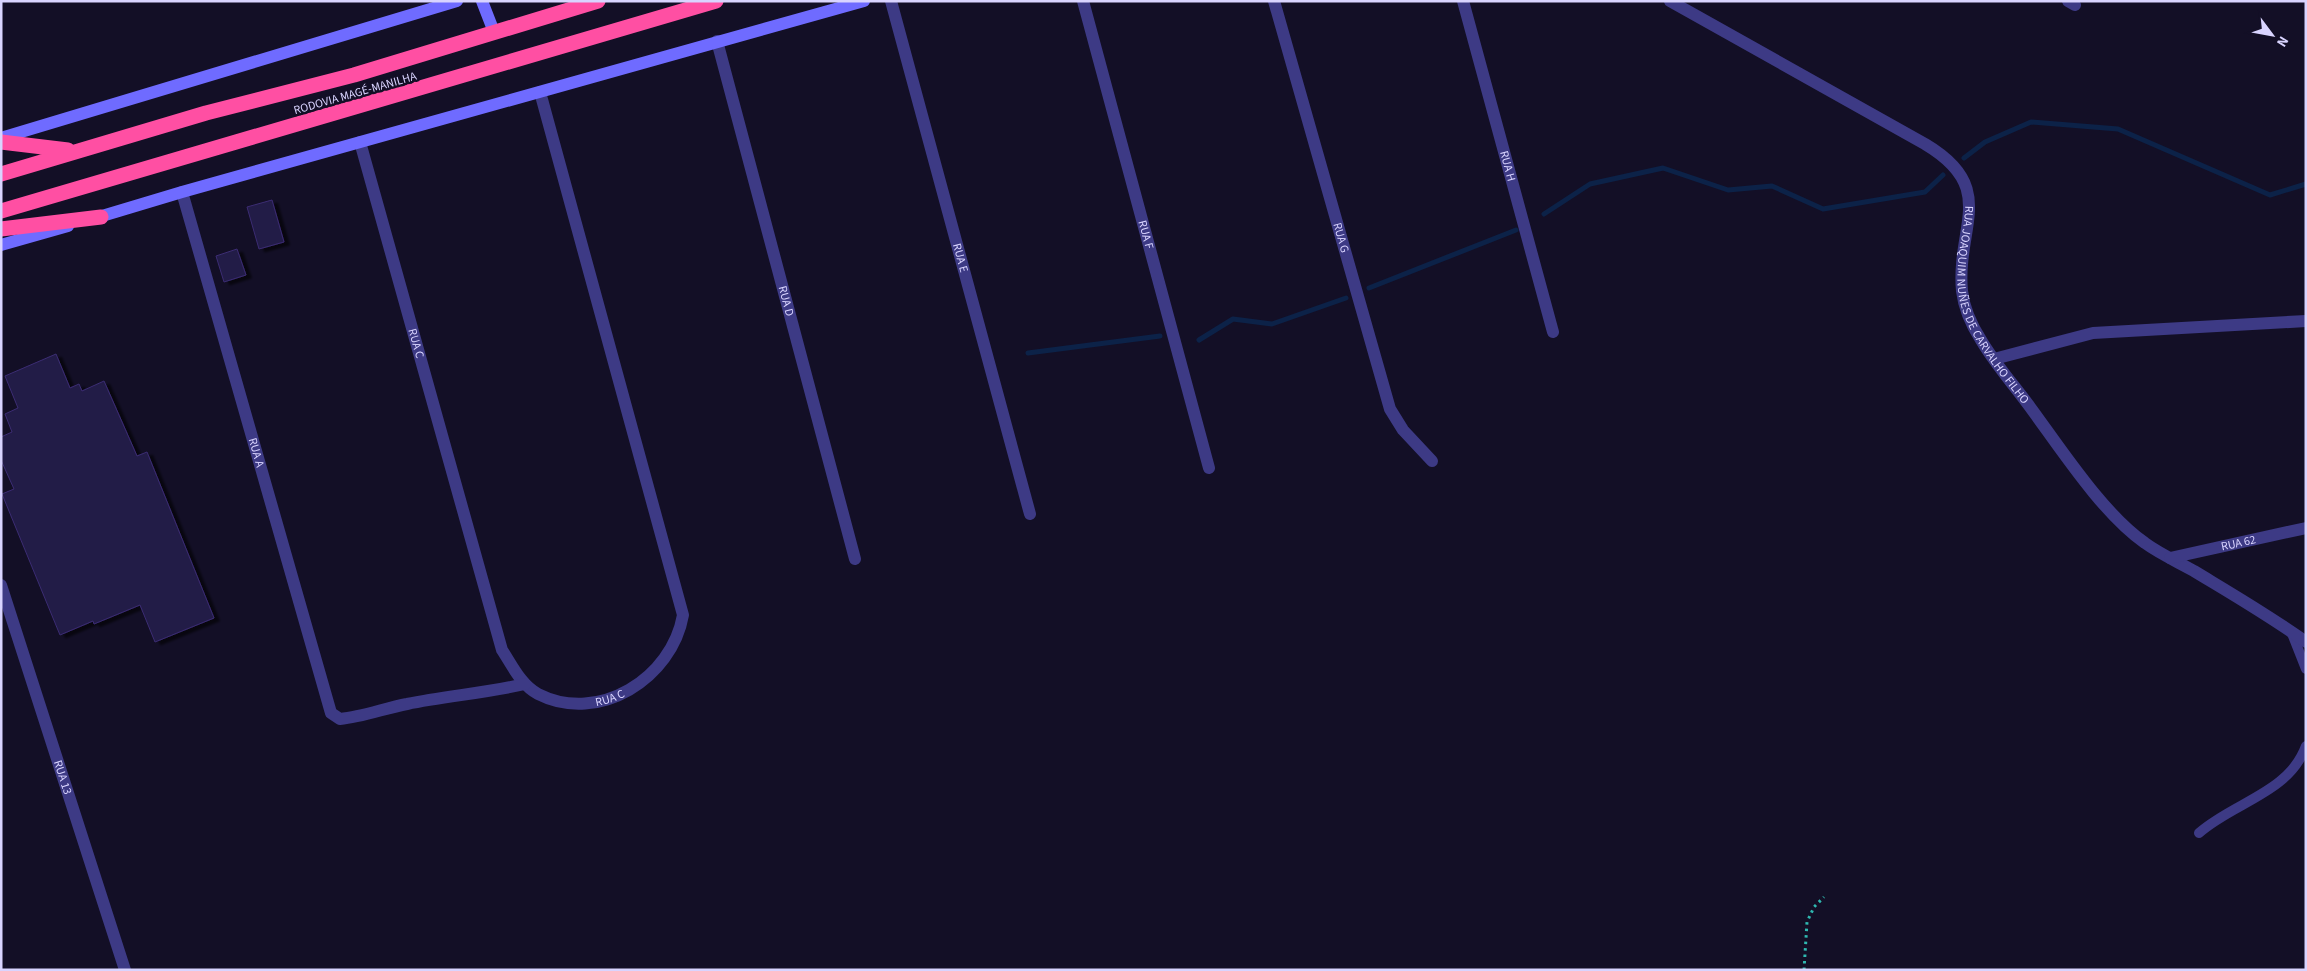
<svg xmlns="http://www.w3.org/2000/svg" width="2307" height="971" font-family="'Source Sans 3',sans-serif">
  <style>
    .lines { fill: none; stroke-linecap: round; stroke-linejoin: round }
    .stream { stroke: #0c2248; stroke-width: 5 }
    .building { fill: #241b47; stroke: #3b2d73; filter: url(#shadow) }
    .path { stroke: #2fb8b0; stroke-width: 3; stroke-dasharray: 2.5 4; stroke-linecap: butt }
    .lane { stroke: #3d3a85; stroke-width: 10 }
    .street { stroke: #3d3a85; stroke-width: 12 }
    .secondary { stroke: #6f6bff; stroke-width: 12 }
    .highway { stroke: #ff4fa3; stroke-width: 15 }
    .labels { text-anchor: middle; stroke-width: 5; stroke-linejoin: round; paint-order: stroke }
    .street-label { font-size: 12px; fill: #d9d4ff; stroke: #130f26 }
  </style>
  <defs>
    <filter id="shadow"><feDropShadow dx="5.5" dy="3" stdDeviation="1" flood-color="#0009"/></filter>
  </defs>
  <rect width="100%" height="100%" fill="#130f26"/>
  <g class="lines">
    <!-- stream -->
    <path class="stream" d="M1964,158L1985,142L2031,122L2118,129L2270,195L2306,184
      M1544,214L1590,184L1663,168L1728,190L1772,186L1823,209L1925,192L1943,175
      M1369,288L1516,230
      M1199,340L1233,319L1272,324L1346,298
      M1028,353L1160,336"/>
  </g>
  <!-- building -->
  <path class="building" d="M272,200L284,242L259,249L247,207Z
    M237,249L246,275L224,282L216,256Z
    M56,354L70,388L79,384L82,391L104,381L137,456L147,452L214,618L155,642L140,605L94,624L93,621L60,635L2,494L14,489L1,460V437L12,432L5,414L18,408L5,376Z"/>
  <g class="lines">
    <!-- path -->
    <path class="path" d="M1804,970L1807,922L1814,907L1824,897"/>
    <!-- lane -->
    <path class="lane" d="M2291,631L2306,669
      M2199,833C2234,802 2289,793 2306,746"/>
    <!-- street -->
    <g class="street">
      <path id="s1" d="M891,1L1030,514"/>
      <path id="s2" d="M1083,1L1209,468"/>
      <path id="s3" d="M1274,1L1390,409L1403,430L1432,461"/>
      <path id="s4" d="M1463,1L1553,332"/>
      <path id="s5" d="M1670,1L1925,144C1999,188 1956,226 1962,291C1964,308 1972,326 1981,340C1995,364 2014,385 2030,407C2061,449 2103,514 2145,543C2160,554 2178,562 2194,571C2232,594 2270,616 2306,642"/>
      <path d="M2068,1L2075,5"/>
      <path id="s6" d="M717,41L855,559"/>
      <path id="s7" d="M360,142L502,650C512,665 521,685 538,694C599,725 672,678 683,615L540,92"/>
      <path id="s8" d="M182,192L331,713L340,719C363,717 385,708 407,704C446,696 486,693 525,684"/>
      <path d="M1994,359L2093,333L2306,321"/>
      <path id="s9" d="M2170,558L2306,528"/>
      <path id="s10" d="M1,585L125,970"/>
    </g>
    <!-- secondary -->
    <path class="secondary" d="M482,1L494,32
      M1,138L457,1
      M92,219L182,192L864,1
      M1,245L68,226"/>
    <!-- highway -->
    <path class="highway" d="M1,142L68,150
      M1,174L206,113L354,75L598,1
      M1,211L716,1
      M1,229L101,217"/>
  </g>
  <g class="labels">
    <!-- street labels -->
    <g class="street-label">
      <text transform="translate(355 93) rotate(-16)" y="4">RODOVIA MAGÉ-MANILHA</text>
      <text dy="4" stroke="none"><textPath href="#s4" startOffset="171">RUA H</textPath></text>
      <text dy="4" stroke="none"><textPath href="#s2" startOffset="242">RUA F</textPath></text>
      <text dy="4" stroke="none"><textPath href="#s3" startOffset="246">RUA G</textPath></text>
      <text dy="4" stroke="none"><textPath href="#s1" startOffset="266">RUA E</textPath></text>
      <text dy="4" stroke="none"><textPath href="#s6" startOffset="269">RUA D</textPath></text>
      <text dy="4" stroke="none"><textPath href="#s5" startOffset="480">RUA JOAQUIM NUÑES DE CARVALHO FILHO</textPath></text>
      <text dy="4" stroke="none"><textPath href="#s7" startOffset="209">RUA C</textPath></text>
      <text dy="4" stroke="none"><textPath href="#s8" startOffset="271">RUA A</textPath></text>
      <text dy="4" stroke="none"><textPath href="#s9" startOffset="70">RUA 62</textPath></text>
      <text dy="4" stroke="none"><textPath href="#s7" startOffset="659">RUA C</textPath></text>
      <text dy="4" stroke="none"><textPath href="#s10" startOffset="202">RUA 13</textPath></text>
    </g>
  </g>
  <!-- border -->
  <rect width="2307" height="971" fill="none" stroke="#d9d4ff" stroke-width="5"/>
  <!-- north arrow -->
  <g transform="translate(2272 35) rotate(122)" stroke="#130f26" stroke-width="4" paint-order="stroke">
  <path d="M0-4L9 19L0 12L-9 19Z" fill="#d9d4ff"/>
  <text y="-8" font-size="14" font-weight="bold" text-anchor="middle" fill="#d9d4ff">N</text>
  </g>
</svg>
